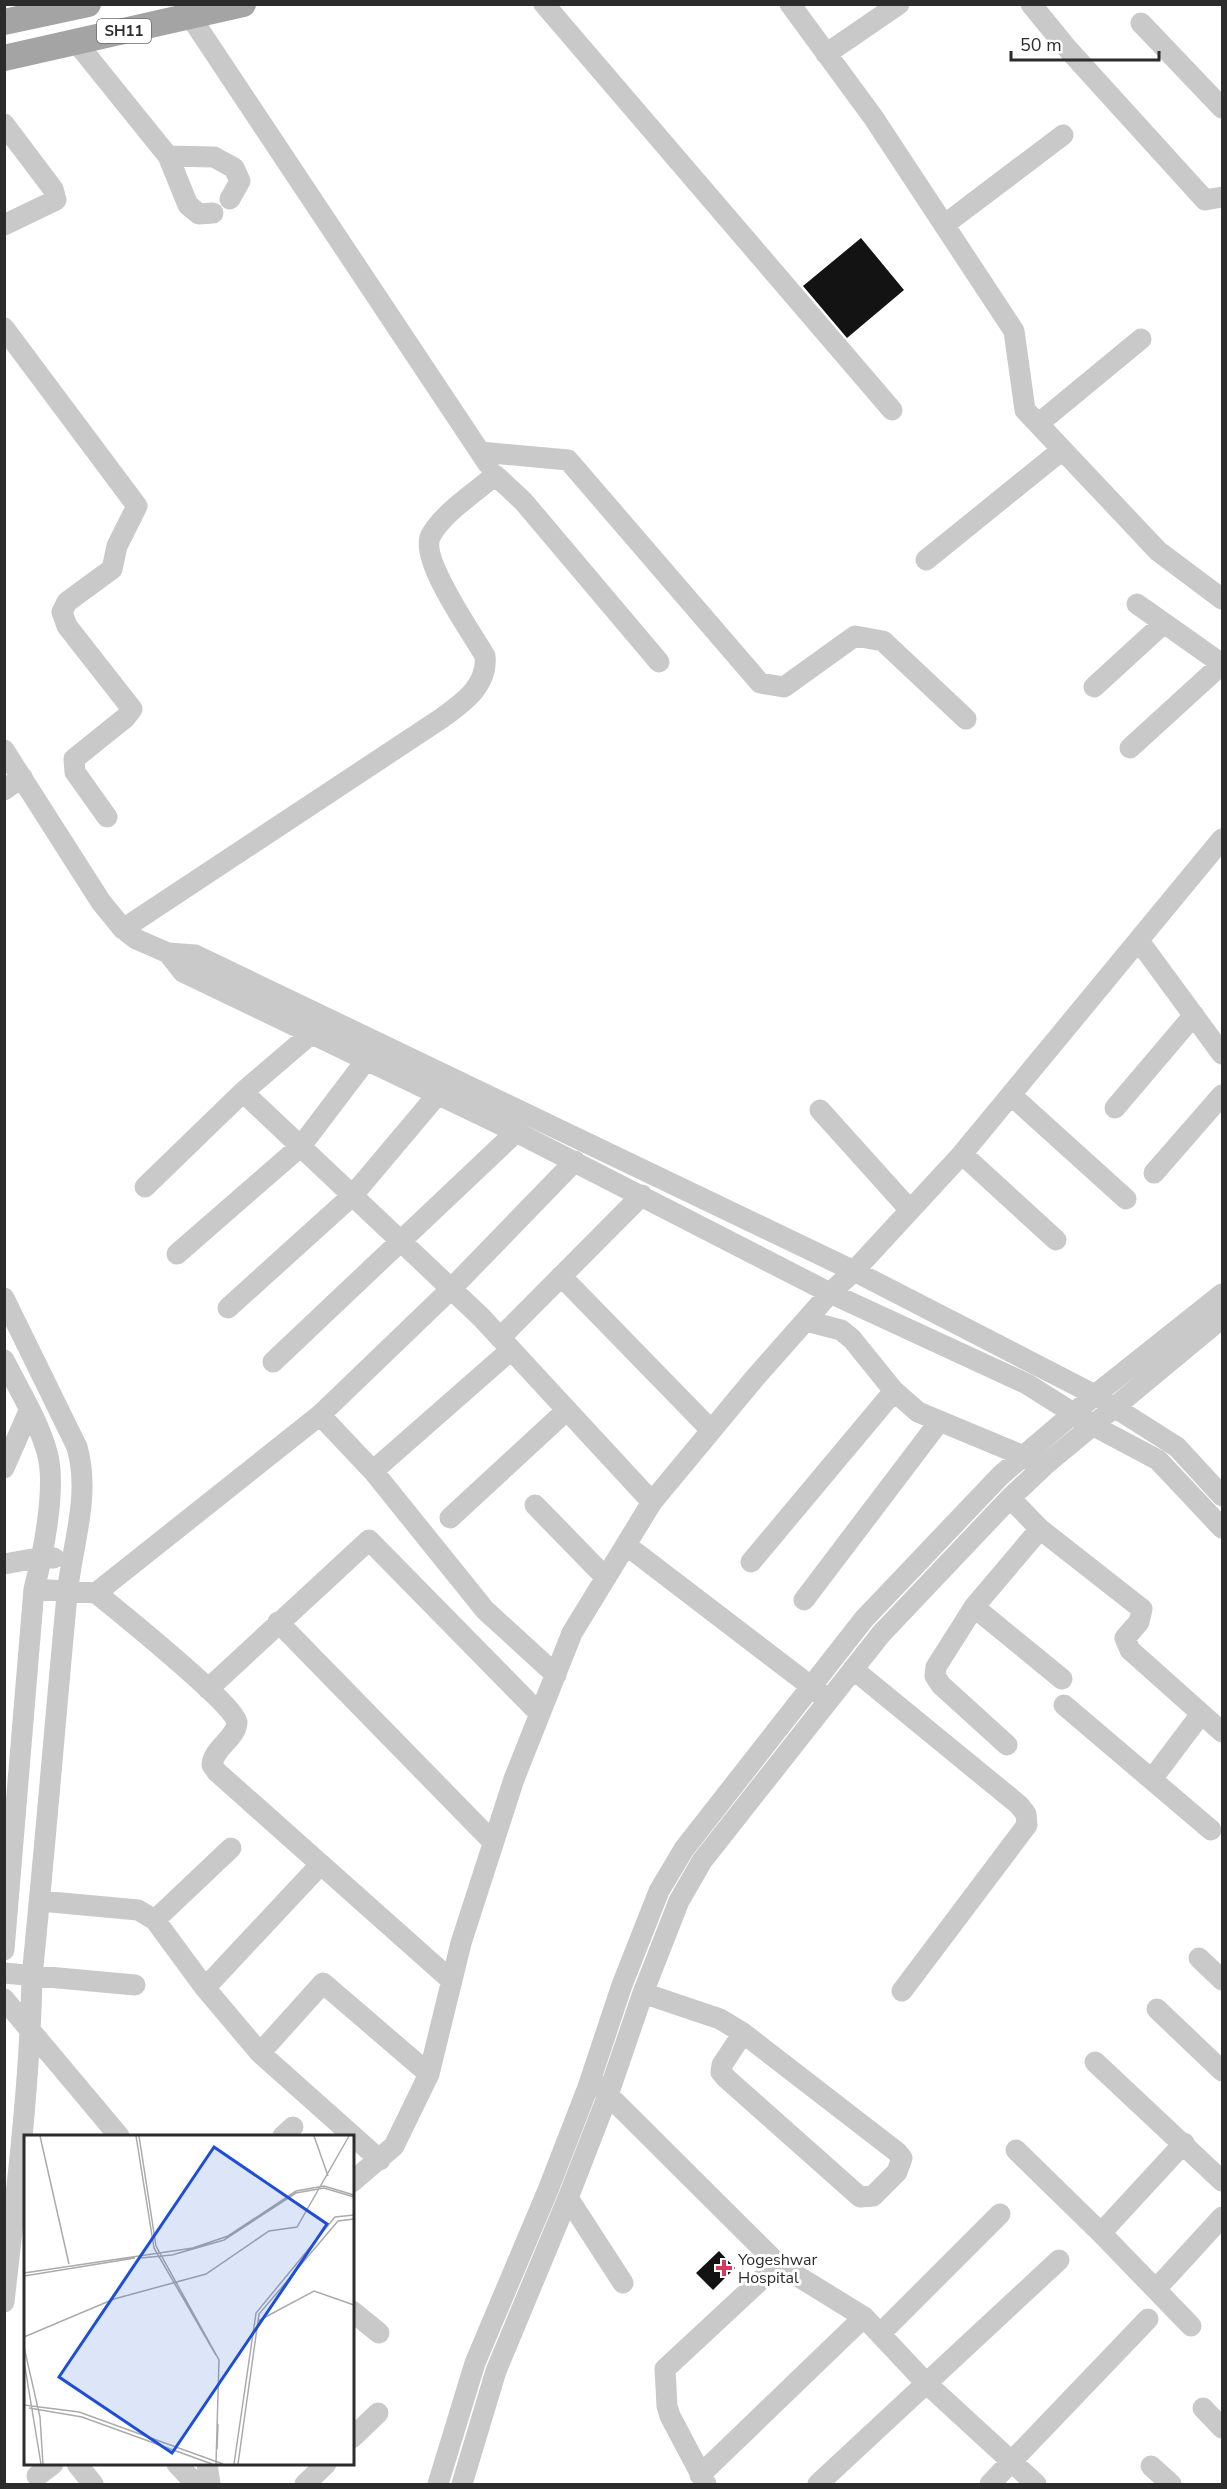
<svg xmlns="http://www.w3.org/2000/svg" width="1227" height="2489" font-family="'Nunito Sans',sans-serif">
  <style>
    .building { fill: #131313 }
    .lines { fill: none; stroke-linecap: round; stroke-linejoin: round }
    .minor { stroke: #c9c9c9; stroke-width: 21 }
    .major { stroke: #a4a4a4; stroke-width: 26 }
    .poi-dot { fill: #d63b5d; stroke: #fff; stroke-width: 2 }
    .labels { text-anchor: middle; stroke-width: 6; stroke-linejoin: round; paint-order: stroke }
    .shield { fill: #fff; stroke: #6b6b6b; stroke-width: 1.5 }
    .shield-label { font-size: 15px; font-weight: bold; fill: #2c2c2c }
    .poi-label { font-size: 16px; fill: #2c2c2c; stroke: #fff; text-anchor: start }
    .inset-road { fill: none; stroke: #ababab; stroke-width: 1.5 }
    .view { fill: #1d4ed8; fill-opacity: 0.15; stroke: #1d4ed8; stroke-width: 3 }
    .inset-edge { fill: none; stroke: #2c2c2c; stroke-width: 3 }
  </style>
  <rect width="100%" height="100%" fill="#fff"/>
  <!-- building -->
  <path class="building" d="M861,238L904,290L847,338L803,286Z
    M719,2251L735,2268L713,2290L696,2273Z"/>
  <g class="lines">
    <!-- minor -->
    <path class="minor" d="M544,4L892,410
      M790,4L873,117L1014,331L1025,410L1158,551L1222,599
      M1031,4L1066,47L1205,200L1222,197
      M190,16L488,464
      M1141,23L1222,108
      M76,42L168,156L214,157L234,168L240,181L230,199
      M826,54L899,4
      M4,124L53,189L56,200L4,225
      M168,156L188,205L199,214L213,213
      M944,225L1063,135
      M4,328L137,506L117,546L112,569L67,602L62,612L67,626L132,709L125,718L74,759L75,772L107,817
      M1038,424L1141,339
      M480,452L568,460L760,683L784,687L855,636L883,641L966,719
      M926,560L1062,450
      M1094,687L1164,623
      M1130,748L1222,664L1137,604
      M4,750L101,902L123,929L136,939L168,953L195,955L854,1271L1095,1395L1177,1447L1222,1496
      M4,790L22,777
      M123,929L442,718C464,702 488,685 485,656C472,633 418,558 431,535C445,511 475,493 495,475L523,501L659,662
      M1139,941L1222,1054
      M168,953L183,972L516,1132L830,1293L1027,1384L1092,1425L1158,1460L1222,1528
      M243,1092L481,1317L652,1502
      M1011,1095L1126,1199
      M1115,1108L1194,1015
      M820,1110L910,1210
      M962,1154L1056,1240
      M1154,1173L1222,1095
      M145,1187L243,1092L312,1033
      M177,1254L301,1146L367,1059
      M561,1276L711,1430
      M4,1298L77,1447C91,1496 72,1545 67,1595C55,1722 45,1849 32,1976C30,2085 16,2194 4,2302
      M228,1308L353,1195L438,1094
      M806,1321L841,1330L852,1339L894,1391L918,1412L1033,1460
      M500,1338L642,1195
      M4,1360C19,1390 38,1420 47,1452C57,1486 43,1555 34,1589L4,1950
      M273,1362L516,1132
      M320,1415L373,1471L485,1610L556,1675
      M4,1468L29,1411
      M373,1471L511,1350
      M1010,1498L1040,1529L1142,1609L1139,1622L1125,1638L1130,1650L1222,1732
      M535,1505L606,1578
      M450,1518L567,1410
      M626,1545L821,1694
      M751,1562L894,1391
      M4,1564L43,1557L54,1558
      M34,1589L96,1593L320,1415L451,1289L575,1161
      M96,1593C116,1609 236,1706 237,1722C237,1738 213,1748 212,1765L217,1772L452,1981
      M804,1600L939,1422
      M974,1607L1062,1679
      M278,1622L493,1842
      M853,1669L1019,1805L1026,1814L1027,1825L902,1991
      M208,1689L369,1540L540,1714
      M1064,1705L1211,1830
      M1007,1745L941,1685L935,1676L936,1667L974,1607L1040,1529
      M1152,1779L1201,1714
      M40,1901L138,1910L155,1920L205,1988L260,2053
      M155,1920L231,1848
      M1199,1958L1222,1980
      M4,1973L135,1985
      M205,1988L321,1864
      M643,1993L720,2019L743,2033L897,2152L902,2158L897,2172L873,2196L860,2197L726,2078L721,2072L722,2065L743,2033
      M4,1999L119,2136
      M1157,2009L1222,2071
      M1095,2062L1222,2181
      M599,2086L778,2264L864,2317L926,2383L1036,2484
      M283,2136L293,2127
      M1016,2150L1101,2233L1191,2326
      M380,2160L260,2053L323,1983L429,2074
      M352,2182L394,2146L429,2074L461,1943L514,1779L572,1633L652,1502L754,1379L830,1293L854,1271L962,1154L1222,839
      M568,2198L623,2283
      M1101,2233L1184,2143
      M1156,2289L1222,2217
      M352,2311L379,2333
      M880,2334L1000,2214
      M1203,2408L1222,2428
      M352,2438L378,2413
      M77,2464L93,2484
      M177,2464L196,2484
      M207,2464L210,2484
      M1151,2466L1171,2484
      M700,2475L864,2317
      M37,2476L53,2464
      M305,2484L326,2464
      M438,2484L475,2363L548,2190L588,2087L622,1985L659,1891L684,1849L864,1619L1001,1475L1095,1395L1222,1294
      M462,2484L496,2371L568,2198L608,2095L643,1993L679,1901L702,1861L881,1634L1010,1498L1045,1465L1222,1318
      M706,2484L670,2416L667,2406L665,2369L778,2264
      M818,2484L1059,2260
      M990,2484L1148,2319"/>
    <!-- major -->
    <path class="major" d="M4,22L88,4
      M4,58L243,4"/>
  </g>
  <!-- markers -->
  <path class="poi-dot" d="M721 2259h6v6h6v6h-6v6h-6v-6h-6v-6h6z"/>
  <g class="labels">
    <!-- shield labels -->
    <rect class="shield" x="97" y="19" width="54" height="24" rx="4.5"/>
    <g class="shield-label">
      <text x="124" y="36">SH11</text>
    </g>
    <!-- poi labels -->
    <g class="poi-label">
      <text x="738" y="2265">Yogeshwar<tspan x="738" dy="18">Hospital</tspan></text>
    </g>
  </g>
  <!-- overview -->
  <g transform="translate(24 2135)">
    <rect width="330" height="330" fill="#fff"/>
    <path class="inset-road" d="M16,1L45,129M112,1L130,113L192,220M115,1L132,111L195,225L192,329M290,1L304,41M117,123L148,120L200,105L272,58L300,53L330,62M0,138L169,113L204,101L272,56L300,51L330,60M0,141L111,123M234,186L290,156L330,170M0,202L90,164L182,139L245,96L273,92L325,1M0,212L16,282L19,329M0,226L17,329M0,270L55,277L199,329M5,273L58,282L188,329M193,314L194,289M210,329L232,178L311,82L330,80M214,329L235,179L314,86L330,84"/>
    <path class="view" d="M190,12L303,89L148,318L35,242Z"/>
    <rect width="330" height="330" class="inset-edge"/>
  </g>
  <!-- border -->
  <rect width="1227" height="2489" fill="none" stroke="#2c2c2c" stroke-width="12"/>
  <!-- scale -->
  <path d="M1011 51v9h148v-9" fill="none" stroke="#2c2c2c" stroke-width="3"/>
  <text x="1020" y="51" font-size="18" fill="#2c2c2c" stroke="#ffffff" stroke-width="4.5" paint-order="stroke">50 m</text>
</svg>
